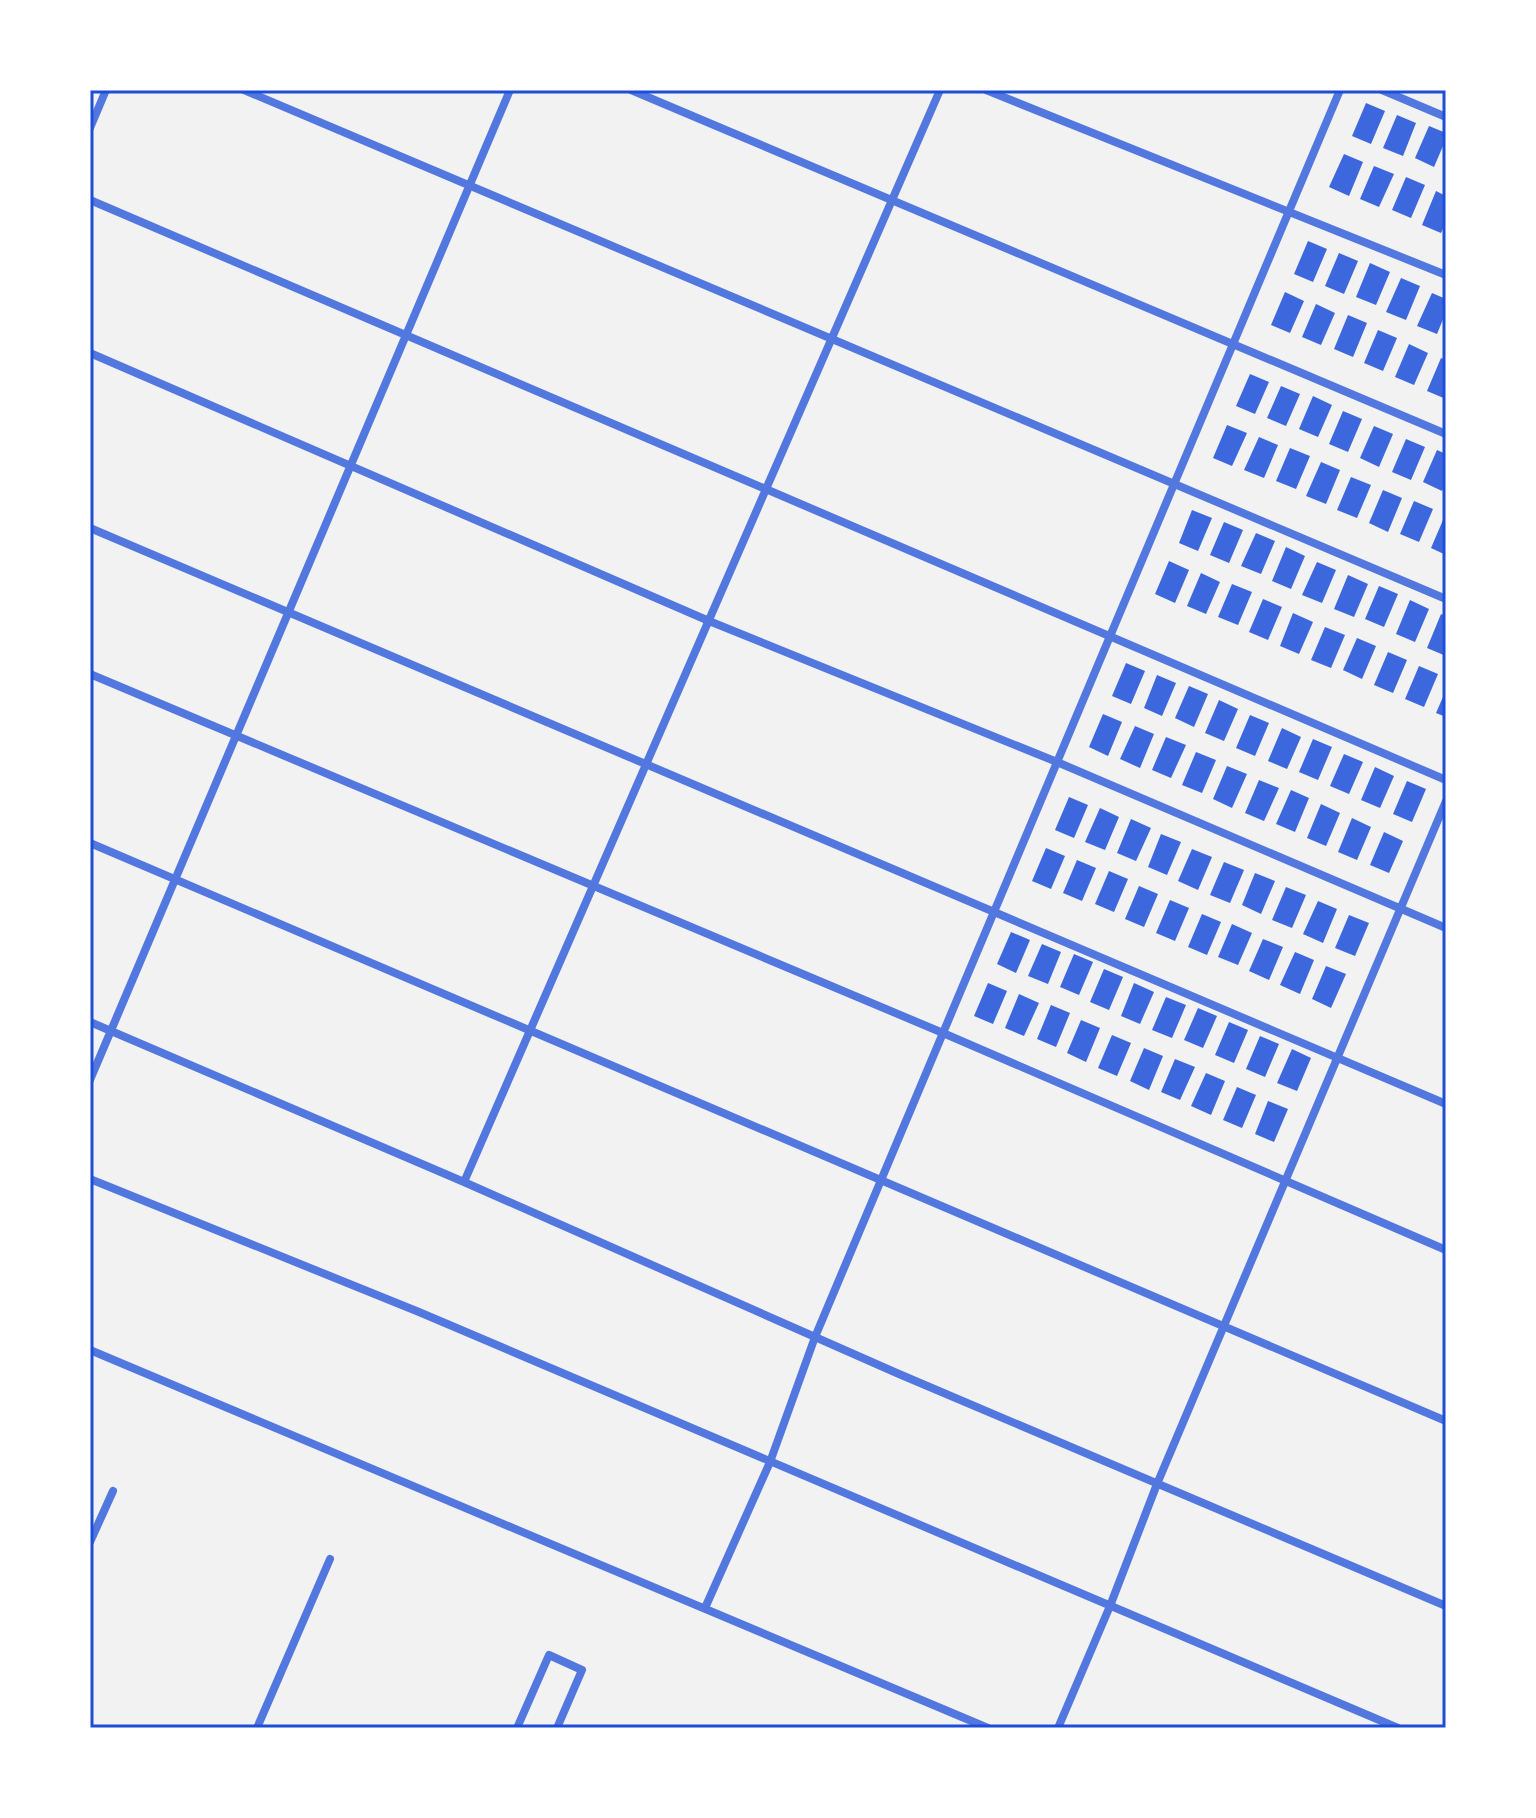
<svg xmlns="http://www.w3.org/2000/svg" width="1536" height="1818" font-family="'Fira Sans Condensed',sans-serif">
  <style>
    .building { fill: #3d67dc }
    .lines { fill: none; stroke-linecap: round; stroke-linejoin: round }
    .minor { stroke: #5277de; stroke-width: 8 }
    .neatline { fill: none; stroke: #1d4ed8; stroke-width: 3 }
  </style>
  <rect width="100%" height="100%" fill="#f2f2f2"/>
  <!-- building -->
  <path class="building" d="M1366,103L1385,111L1371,144L1352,136Z
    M1397,115L1416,123L1403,156L1383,148Z
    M1429,126L1446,133V139L1434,167L1415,158Z
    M1344,154L1363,162L1349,196L1329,187Z
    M1374,166L1394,174L1379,207L1360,199Z
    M1406,177L1425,185L1411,218L1392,210Z
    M1436,191L1446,196V222L1441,233L1422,225Z
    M1308,241L1327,249L1313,282L1294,274Z
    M1339,253L1358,261L1344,294L1325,286Z
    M1370,263L1390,272L1376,305L1356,297Z
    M1401,278L1420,286L1406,320L1386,312Z
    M1285,292L1304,301L1290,333L1271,325Z
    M1432,293L1446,299V312L1437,334L1417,326Z
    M1316,304L1335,313L1321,345L1302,337Z
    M1348,315L1367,323L1353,357L1334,349Z
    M1378,330L1397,338L1383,371L1364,363Z
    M1409,344L1428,353L1414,385L1395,377Z
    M1441,358L1446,360V399L1427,391Z
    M1250,374L1269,382L1255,414L1236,406Z
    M1281,386L1300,394L1286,426L1267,418Z
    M1313,396L1332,405L1318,437L1299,429Z
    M1343,411L1362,419L1348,452L1329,444Z
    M1227,425L1247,433L1232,466L1213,458Z
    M1374,426L1393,434L1379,467L1360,458Z
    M1259,437L1278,445L1264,478L1244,470Z
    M1406,439L1425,447L1411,480L1392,472Z
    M1290,448L1310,456L1296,489L1276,481Z
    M1437,450L1446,454V482L1442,491L1423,482Z
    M1321,462L1340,470L1326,504L1306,496Z
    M1351,477L1371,485L1357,518L1337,510Z
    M1383,490L1402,498L1388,532L1369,523Z
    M1414,501L1433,509L1419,542L1400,534Z
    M1192,510L1212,518L1198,551L1179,543Z
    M1446,513V555L1431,548Z
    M1224,522L1243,530L1229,563L1210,555Z
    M1256,533L1275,541L1261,574L1241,566Z
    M1286,547L1305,556L1291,589L1272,581Z
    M1169,561L1189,570L1175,603L1155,594Z
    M1317,562L1336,570L1322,603L1302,595Z
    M1201,573L1220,582L1206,614L1187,606Z
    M1348,575L1368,584L1354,617L1334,609Z
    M1232,584L1252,592L1238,625L1218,617Z
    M1379,586L1398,594L1384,627L1365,619Z
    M1263,599L1282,607L1268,640L1249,632Z
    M1410,600L1429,609L1415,642L1396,634Z
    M1293,613L1313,622L1299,654L1280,646Z
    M1441,614L1446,616V656L1427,648Z
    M1325,627L1345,635L1331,668L1311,660Z
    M1357,638L1376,646L1362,679L1343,670Z
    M1388,652L1407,660L1393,693L1374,685Z
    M1126,663L1145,671L1131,704L1112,696Z
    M1419,666L1438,674L1424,707L1405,699Z
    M1157,675L1176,683L1162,716L1144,708Z
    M1189,686L1208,694L1194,727L1175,718Z
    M1446,690V717L1436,713Z
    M1219,700L1238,709L1224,741L1205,733Z
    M1103,714L1122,722L1108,756L1089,747Z
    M1250,715L1269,723L1255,756L1236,748Z
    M1135,726L1154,734L1140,768L1120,759Z
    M1282,728L1301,737L1287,769L1268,761Z
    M1166,737L1186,745L1171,778L1152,770Z
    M1313,739L1332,747L1318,780L1299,772Z
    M1196,752L1216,760L1202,793L1182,785Z
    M1344,754L1363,762L1349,794L1330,786Z
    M1227,766L1247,774L1232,808L1213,799Z
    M1375,767L1394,776L1380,808L1361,800Z
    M1259,780L1279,788L1264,821L1245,813Z
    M1407,781L1426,789L1412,822L1393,814Z
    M1291,790L1309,798L1295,832L1276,824Z
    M1069,797L1088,805L1074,838L1055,830Z
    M1321,804L1340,813L1326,846L1307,838Z
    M1100,808L1119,817L1105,850L1085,842Z
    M1352,818L1371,827L1357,860L1338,852Z
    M1131,819L1151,828L1136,861L1117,853Z
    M1384,832L1403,841L1389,873L1370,865Z
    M1161,834L1181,842L1167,875L1148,867Z
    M1046,848L1065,856L1051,889L1032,881Z
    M1192,849L1212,857L1198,890L1178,881Z
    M1077,860L1096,868L1082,901L1063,893Z
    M1224,862L1244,870L1230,903L1210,895Z
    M1109,871L1128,879L1114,912L1095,904Z
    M1255,873L1275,881L1261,914L1242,905Z
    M1139,886L1158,894L1144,927L1125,919Z
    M1286,887L1306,895L1292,928L1272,920Z
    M1170,900L1189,908L1175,941L1156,933Z
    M1318,901L1337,909L1323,943L1303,934Z
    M1202,914L1221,922L1207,955L1188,947Z
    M1349,915L1369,923L1355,956L1335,948Z
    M1232,924L1252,933L1238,965L1218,957Z
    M1011,932L1030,940L1016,973L997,964Z
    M1263,939L1283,947L1269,980L1249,971Z
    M1042,944L1061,952L1048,984L1028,976Z
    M1295,952L1314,960L1300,994L1280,985Z
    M1074,954L1093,962L1079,995L1060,987Z
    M1326,966L1346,974L1331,1008L1312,999Z
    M1104,969L1123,977L1109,1010L1090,1002Z
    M988,983L1007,991L993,1024L974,1016Z
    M1134,983L1154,992L1140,1024L1121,1016Z
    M1019,994L1039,1003L1024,1036L1005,1028Z
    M1166,997L1186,1005L1172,1038L1152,1030Z
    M1051,1005L1070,1013L1056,1047L1037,1039Z
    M1198,1008L1217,1016L1203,1048L1184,1040Z
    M1081,1020L1100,1028L1086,1062L1067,1053Z
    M1229,1022L1248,1030L1234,1063L1215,1055Z
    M1112,1035L1131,1043L1117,1076L1098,1068Z
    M1260,1036L1279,1044L1265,1077L1246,1069Z
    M1144,1048L1163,1056L1149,1090L1130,1081Z
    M1292,1049L1311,1058L1297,1091L1277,1083Z
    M1175,1059L1195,1067L1180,1100L1161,1092Z
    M1206,1073L1225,1081L1211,1115L1191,1106Z
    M1237,1087L1256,1095L1242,1128L1223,1120Z
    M1268,1101L1288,1109L1274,1142L1255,1134Z"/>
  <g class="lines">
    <!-- minor -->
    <path class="minor" d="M244,90L1446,599
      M631,90L1446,434
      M986,90L1446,275
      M1382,90L1446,117
      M90,128L106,90
      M90,200L1446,780
      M90,353L709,621L1057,762L1446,928
      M90,528L1446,1104
      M90,674L943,1033L1446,1250
      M90,843L1446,1421
      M90,1022L464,1182L899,1374L1446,1606
      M90,1080L510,90
      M90,1179L419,1312L1398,1728
      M464,1182L940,90
      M90,1350L988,1728
      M90,1542L113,1491
      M705,1608L770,1462L815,1337L1340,90
      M257,1728L330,1559
      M517,1728L549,1655L582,1670L557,1728
      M1058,1728L1110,1606L1157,1484L1446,801"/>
  </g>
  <!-- border -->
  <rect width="1536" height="1818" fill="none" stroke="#ffffff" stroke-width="184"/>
  <rect x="92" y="92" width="1352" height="1634" class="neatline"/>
</svg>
